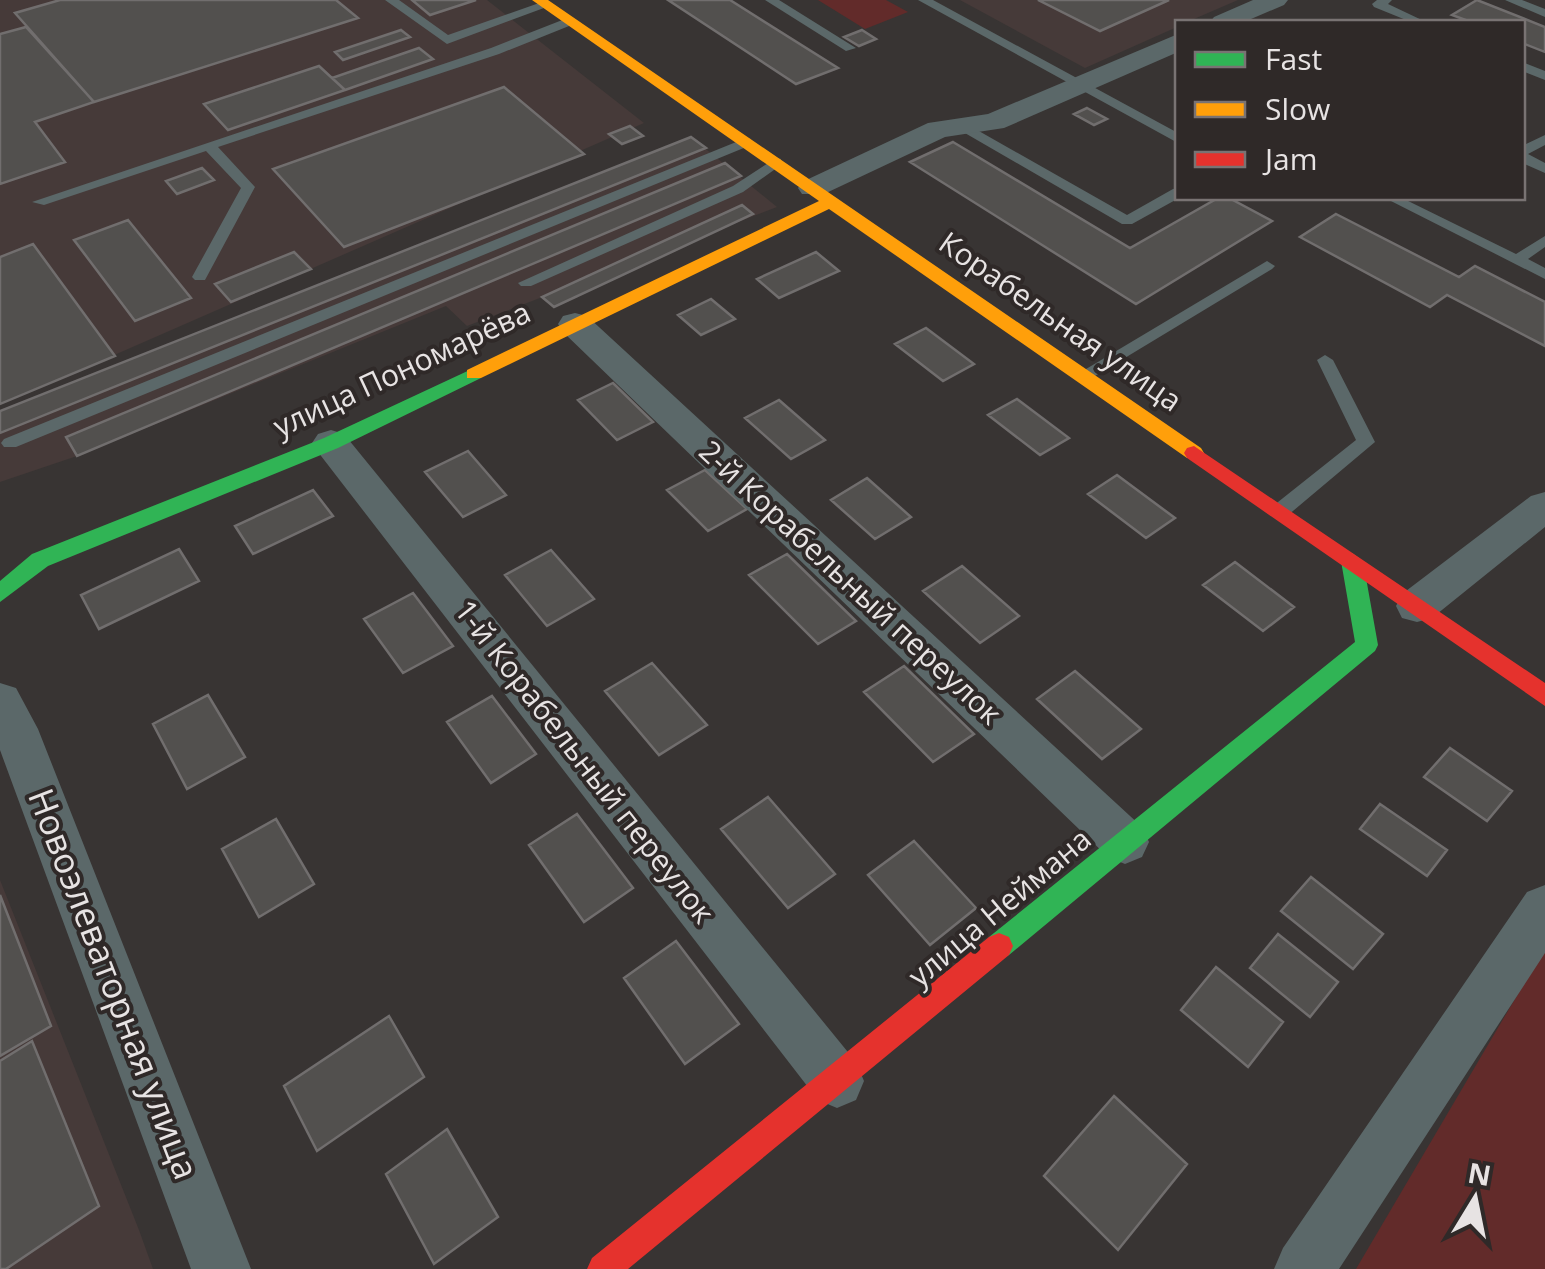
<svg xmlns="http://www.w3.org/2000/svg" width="1545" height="1269" font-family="'Open Sans',sans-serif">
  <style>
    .built { fill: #463a39 }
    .green { fill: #622b2a }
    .building { fill: #52504e; stroke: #716e6e; stroke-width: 2.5 }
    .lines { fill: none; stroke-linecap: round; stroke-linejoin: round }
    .lane { fill: #5b6869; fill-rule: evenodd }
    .street { fill: #5b6869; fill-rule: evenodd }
    .fast { fill: #30b455; fill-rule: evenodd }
    .slow { fill: #ff9f0a; fill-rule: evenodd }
    .jam { fill: #e5322d; fill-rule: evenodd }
    .labels { text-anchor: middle; stroke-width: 8; stroke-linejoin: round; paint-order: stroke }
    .street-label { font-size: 30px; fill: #e7e3e3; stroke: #2f2928 }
    .near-street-label { font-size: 35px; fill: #e7e3e3; stroke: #2f2928 }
  </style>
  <rect width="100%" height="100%" fill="#383433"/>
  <!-- built -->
  <path class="built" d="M0,0H487L644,123L0,405Z
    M960,0H1238L1187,22H1178L1177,27L1085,68Z
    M691,137L777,207L467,326L446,306L77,456L0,482V411Z
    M0,880L139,1230L153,1269H0Z"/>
  <!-- green -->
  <path class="green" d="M818,0H886L908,12L865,29Z
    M1545,948V1269H1356Z"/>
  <!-- building -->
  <path class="building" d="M60,0H336L358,18L94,102L15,13Z
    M412,0H476L430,15Z
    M668,0H730L838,68L796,84Z
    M1038,0H1169L1100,31Z
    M1477,0L1545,27V52L1522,43V22H1471L1452,15Z
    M26,27L94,102L35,122L65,162L0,184V34Z
    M401,30L410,37L343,60L335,52Z
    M862,30L876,39L859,46L844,37Z
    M419,48L433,59L345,90L332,78Z
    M319,66L345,90L228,130L204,104Z
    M504,87L584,154L344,247L273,169Z
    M1087,108L1107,119L1094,125L1074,114Z
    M630,126L643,136L622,144L609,134Z
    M691,137L706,148L0,433V411Z
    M953,142L1130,248L1218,198H1229L1272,221L1136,304L910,162Z
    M725,163L741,176L77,456L66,437Z
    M202,168L214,180L177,194L166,181Z
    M742,205L753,214L554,307L542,297Z
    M1336,214L1459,277L1475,266L1545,302V346L1447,295L1430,307L1300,237Z
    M128,220L191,298L135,321L74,240Z
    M33,244L115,356L0,404V257Z
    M294,252L311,269L231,302L215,284Z
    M816,252L839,271L779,298L757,279Z
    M711,299L735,319L701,335L678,315Z
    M926,328L974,364L943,381L895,344Z
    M613,383L653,422L617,440L578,400Z
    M1017,399L1069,438L1040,455L988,415Z
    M779,400L825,440L791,459L745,418Z
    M468,451L506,495L463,517L425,472Z
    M705,470L747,509L708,531L667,490Z
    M1117,475L1175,518L1146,538L1088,494Z
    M867,478L911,517L875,539L831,500Z
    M313,490L333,516L253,554L235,526Z
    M179,549L199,581L99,629L81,595Z
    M551,550L594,599L547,626L505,575Z
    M787,554L856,621L818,644L749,575Z
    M1235,562L1294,607L1263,631L1203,585Z
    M962,566L1019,616L980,643L923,591Z
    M413,593L453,646L403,673L364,619Z
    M652,663L707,725L659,755L605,691Z
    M904,666L974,734L933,762L864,692Z
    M1075,671L1141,729L1102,759L1037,699Z
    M208,695L245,757L187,789L153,724Z
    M492,696L536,754L491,783L447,722Z
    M1450,748L1512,791L1487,821L1424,777Z
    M768,797L835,874L788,908L721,829Z
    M1380,804L1447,850L1427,876L1360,829Z
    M577,814L633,888L584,922L529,845Z
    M276,819L314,884L259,917L222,849Z
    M914,841L976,908L930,945L868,875Z
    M1311,877L1383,934L1353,969L1281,911Z
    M0,895L51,1026L0,1056Z
    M1278,934L1338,982L1310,1017L1250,968Z
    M676,941L739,1024L685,1064L624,978Z
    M1216,967L1283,1022L1248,1067L1181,1010Z
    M389,1016L424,1077L317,1151L284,1086Z
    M32,1041L99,1206L6,1269H0V1061Z
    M1114,1096L1187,1164L1118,1250L1044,1176Z
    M447,1129L498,1217L434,1264L386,1174Z"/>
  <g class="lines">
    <!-- lane -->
    <path class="lane" d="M385,0H399L448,35L542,2L552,5L447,44Z
      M765,0H779L856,48L846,51Z
      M918,0H933L1178,133V143Z
      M1377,0H1392L1388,4L1426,22H1411L1374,7L1372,4Z
      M1505,0H1522L1545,9V17Z
      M570,17L576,21L574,24L499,54L218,147L255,187L205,280H195L192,277L241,188L206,151L44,205L32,202L491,48Z
      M1522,62L1545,71V80L1522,71Z
      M963,122L1127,215L1173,189L1178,188L1179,198L1132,224H1122L958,129V123Z
      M1545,135V145L1528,154L1545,163V173L1522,163V146Z
      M746,138L751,139V145L16,447H4L1,443L4,439Z
      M776,158L781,159V165L743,192L531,286H521L518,283L733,186Z
      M1385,198H1402L1516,254L1545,236V247L1528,259L1545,268V279Z
      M1267,261L1275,266L1272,269L1090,379H1078L1076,375Z
      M1325,355L1333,360L1375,442L1287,516H1273L1271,511L1273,506L1356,440L1317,360Z"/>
    <!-- street -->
    <path class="street" d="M1253,0H1288L1284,5L1244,22H1210L1214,17Z
      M1178,34V52L1004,128L945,137L824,194H802L798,188L802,182L928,123L988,114Z
      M575,313L587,316L1142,827L1149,842L1142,857L1125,864L1108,857L563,332L558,324L563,316Z
      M331,430L344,434L856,1062L864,1081L856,1100L837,1108L818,1100L318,452L312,443L318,434Z
      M1545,492V527L1432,618L1417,622L1402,618L1396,606L1402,594L1531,496Z
      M0,683L16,688L38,729L251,1269H191L0,750Z
      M1545,885V953L1339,1269H1274L1283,1248L1527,892Z"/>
    <!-- fast -->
    <path class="fast" d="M474,368L481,370V378L338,448L48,566L0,602V581L32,554L324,438Z
      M1352,553L1363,561L1378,645L1375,651L1009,955L999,959L989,955L985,946L989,937L1355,642L1341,561Z"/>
    <!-- slow -->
    <path class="slow" d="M532,0H548L1201,448L1204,453L1201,458H1187L829,209L481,378H467V370L819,201Z"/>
    <!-- jam -->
    <path class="jam" d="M1194,446L1545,683V706L1187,458L1184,453L1187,448Z
      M999,933L1009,937L1013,946L1009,955L628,1269H587L592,1258L989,937Z"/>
  </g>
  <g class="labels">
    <!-- street labels -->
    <g class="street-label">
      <text transform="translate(1060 322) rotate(35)" y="10">Корабельная улица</text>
      <text transform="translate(402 370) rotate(-25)" y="10">улица Пономарёва</text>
      <text transform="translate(850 583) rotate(43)" y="10">2-й Корабельный переулок</text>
      <text transform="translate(584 762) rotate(52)" y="10">1-й Корабельный переулок</text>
      <text transform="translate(1000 908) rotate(-40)" y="10">улица Неймана</text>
    </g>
    <!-- near-street labels -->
    <g class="near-street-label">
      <text transform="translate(113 984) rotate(69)" y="12">Новоэлеваторная улица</text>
    </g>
  </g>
  <!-- legend -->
  <rect x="1175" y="20" width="350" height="180" fill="#2f2928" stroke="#797373" stroke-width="2.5"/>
  <rect x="1195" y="52" width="50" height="15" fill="#30b455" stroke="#797373" stroke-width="2.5"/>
  <text x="1265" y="70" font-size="30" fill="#e7e3e3">Fast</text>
  <rect x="1195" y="102" width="50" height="15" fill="#ff9f0a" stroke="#797373" stroke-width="2.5"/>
  <text x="1265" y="120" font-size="30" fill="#e7e3e3">Slow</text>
  <rect x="1195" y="152" width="50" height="15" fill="#e5322d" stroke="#797373" stroke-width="2.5"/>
  <text x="1265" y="170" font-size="30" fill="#e7e3e3">Jam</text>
  <!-- north arrow -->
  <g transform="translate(1475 1199) rotate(10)" stroke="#2f2928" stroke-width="8" paint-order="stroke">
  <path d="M0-8L18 38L0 25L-18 38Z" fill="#e7e3e3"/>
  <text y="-15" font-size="28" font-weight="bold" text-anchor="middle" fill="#e7e3e3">N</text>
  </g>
</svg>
